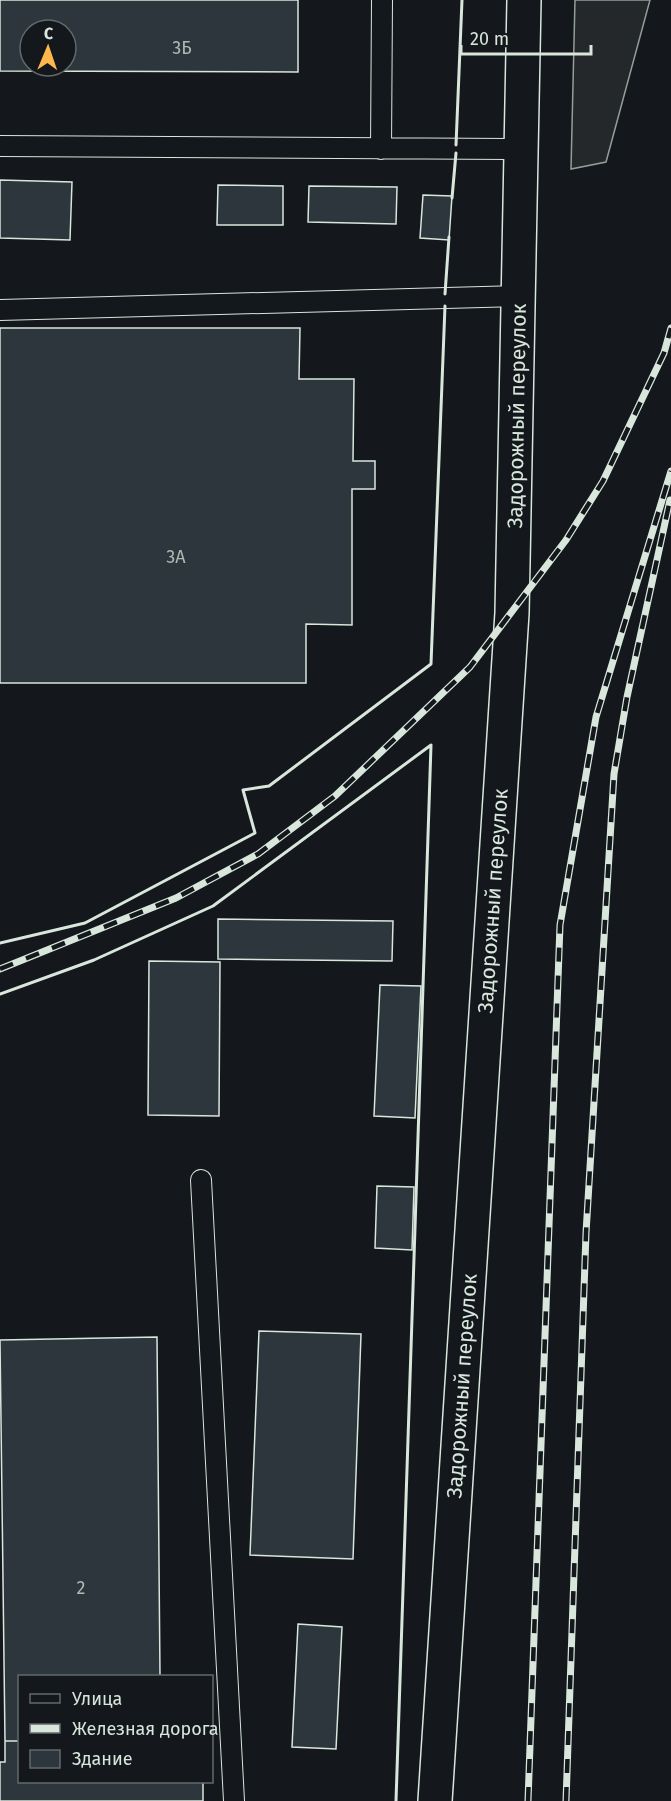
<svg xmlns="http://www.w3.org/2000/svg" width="671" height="1801" font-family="'Fira Sans',sans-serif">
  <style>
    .parking { fill: #24282b; stroke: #939e99; stroke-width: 1.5 }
    .building { fill: #2c363c; stroke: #d8e6dc; stroke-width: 1.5; fill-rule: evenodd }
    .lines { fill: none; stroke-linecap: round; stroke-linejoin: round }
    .service-casing { stroke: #d8e6dc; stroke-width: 22 }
    .minor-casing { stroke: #d8e6dc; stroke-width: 36 }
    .service { stroke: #14181c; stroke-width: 20 }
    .minor { stroke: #14181c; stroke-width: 33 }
    .rail-casing { stroke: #d8e6dc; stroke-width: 7 }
    .rail { stroke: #14181c; stroke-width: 4.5; stroke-dasharray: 14; stroke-linecap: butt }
    .wall { stroke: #d8e6dc; stroke-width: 3 }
    .labels { text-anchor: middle; stroke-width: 4.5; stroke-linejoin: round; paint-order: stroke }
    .number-label { font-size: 18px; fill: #adbab4 }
    .street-label { font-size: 21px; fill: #d8e6dc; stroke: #14181c }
  </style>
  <rect width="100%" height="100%" fill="#14181c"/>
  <!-- parking -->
  <path class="parking" d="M575,0H650L606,162L571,169Z"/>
  <!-- building -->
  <path class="building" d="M0,0H298V72L0,71ZM30,30H66V66H30Z
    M0,180L72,182L70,240L0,238Z
    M218,185L283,186V225H217Z
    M309,186L397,187L396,224L308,222Z
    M423,195L452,196L449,240L420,238Z
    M0,328H300L299,379H354L353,461H375V489H352V625L306,624V683H0Z
    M218,919L393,921L392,961L218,959Z
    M149,961L220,962L219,1116L148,1115Z
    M380,985L421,986L415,1118L374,1116Z
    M377,1186L414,1187L412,1250L375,1248Z
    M259,1331L361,1334L353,1559L250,1555Z
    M157,1337L160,1676H20V1741H5L0,1340Z
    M298,1624L342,1627L336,1749L292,1747Z
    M5,1741H20V1782H203V1801H0V1762H5Z"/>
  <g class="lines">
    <!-- service casing -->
    <g class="service-casing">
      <path id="service" d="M0,146L522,149
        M381,149L382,0
        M0,310L520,296
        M201,1180L234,1801"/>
    </g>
    <!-- minor casing -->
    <g class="minor-casing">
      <path id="minor" d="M435,1801L512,613L524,0"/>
    </g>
    <!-- service -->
    <use href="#service" class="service"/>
    <!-- minor -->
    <use href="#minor" class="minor"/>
    <!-- rail casing -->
    <g class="rail-casing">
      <path id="rail" d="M0,969L176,898L258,854L335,796L470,667L566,540L603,481L664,353L671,328
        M528,1801L560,925L596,717L671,471
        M566,1801L586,1233L614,774L627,697L670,500"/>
    </g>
    <!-- rail -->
    <use href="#rail" class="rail"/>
    <!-- wall -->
    <path class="wall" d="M456,145L462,0
      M452,198L456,153
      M445,294L449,237
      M0,943L85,923L255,833L243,790L269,786L431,664L445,306
      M0,994L94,960L213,906L431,745L396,1801"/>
  </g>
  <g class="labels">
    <!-- number labels -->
    <g class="number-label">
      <text x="182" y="54">3Б</text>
      <text x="176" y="563">3А</text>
      <text x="81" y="1594">2</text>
    </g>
    <!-- street labels -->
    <g class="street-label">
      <text transform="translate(517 416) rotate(-89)" y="7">Задорожный переулок</text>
      <text transform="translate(493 901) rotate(-86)" y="7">Задорожный переулок</text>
      <text transform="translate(462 1386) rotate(-86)" y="7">Задорожный переулок</text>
    </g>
  </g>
  <!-- legend -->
  <rect x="18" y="1675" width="195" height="108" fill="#14181c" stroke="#626a69" stroke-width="1.5"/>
  <rect x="30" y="1694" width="30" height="9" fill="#14181c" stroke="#626a69" stroke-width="1.5"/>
  <text x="72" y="1705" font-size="18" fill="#d8e6dc">Улица</text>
  <rect x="30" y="1724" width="30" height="9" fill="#d8e6dc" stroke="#626a69" stroke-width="1.5"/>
  <text x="72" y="1735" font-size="18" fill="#d8e6dc">Железная дорога</text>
  <rect x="30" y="1750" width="30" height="18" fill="#2c363c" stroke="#626a69" stroke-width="1.5"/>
  <text x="72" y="1765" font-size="18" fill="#d8e6dc">Здание</text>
  <!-- north arrow -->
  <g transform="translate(48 48) rotate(2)"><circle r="28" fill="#14181c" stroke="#626a69" stroke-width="1.5"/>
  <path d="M0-4.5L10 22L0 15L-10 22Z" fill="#ffb74d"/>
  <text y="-9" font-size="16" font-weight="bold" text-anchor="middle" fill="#d8e6dc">С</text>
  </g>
  <!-- scale -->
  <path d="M461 45v9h130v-9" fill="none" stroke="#d8e6dc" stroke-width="3"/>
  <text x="470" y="45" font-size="18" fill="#d8e6dc" stroke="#14181c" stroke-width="4.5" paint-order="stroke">20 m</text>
</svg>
